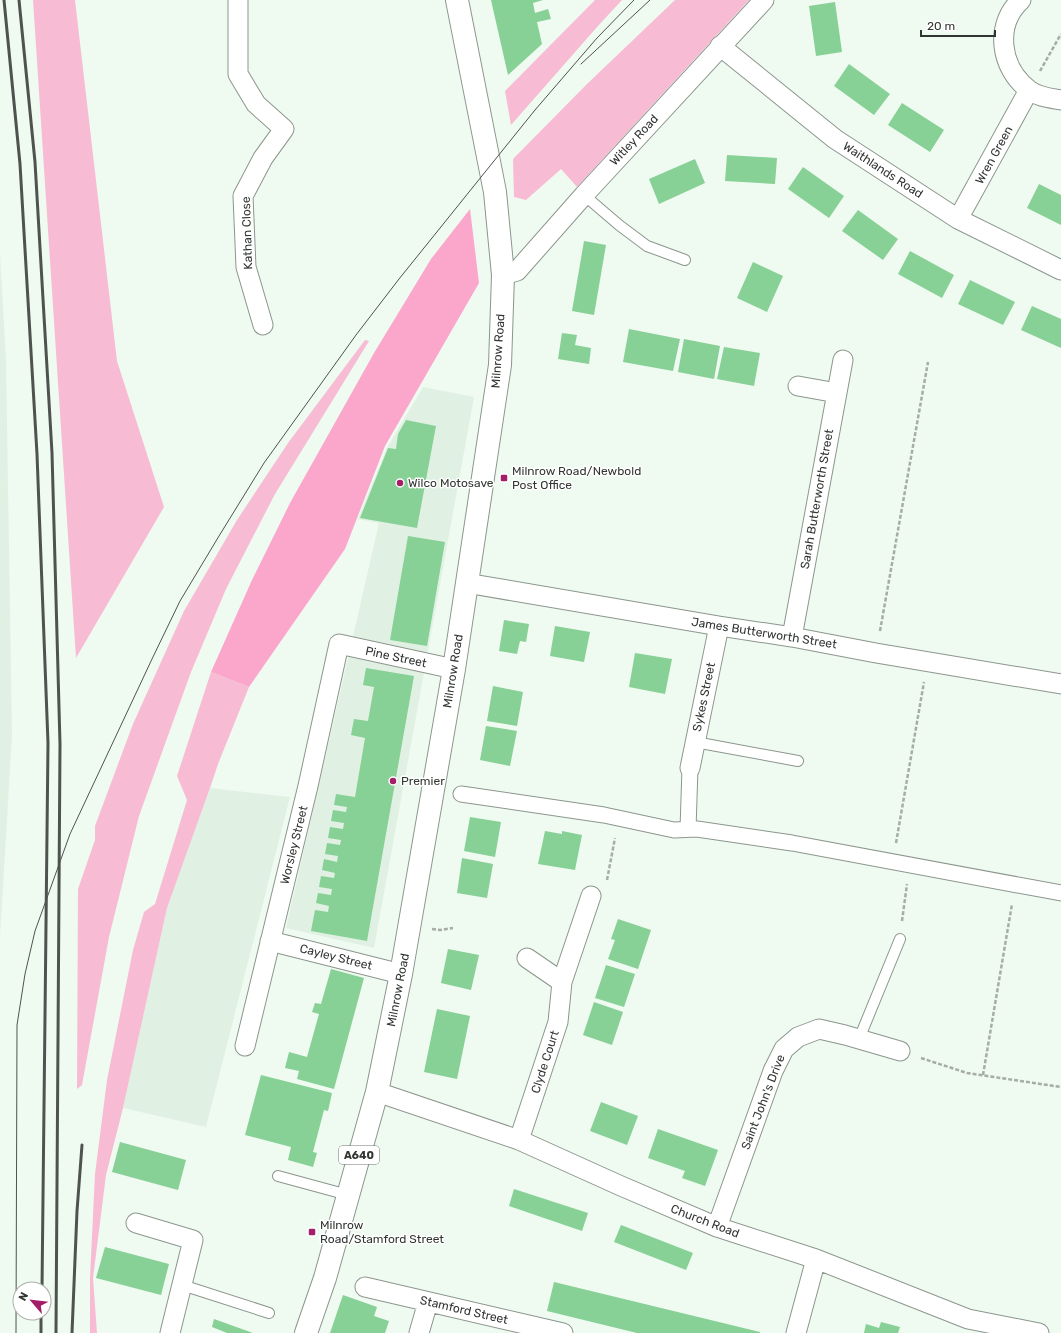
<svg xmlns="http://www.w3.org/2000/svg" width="1061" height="1333" font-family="Rubik,sans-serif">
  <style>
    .built { fill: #e0f1e3 }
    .green { fill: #f7bcd4 }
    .forest { fill: #fba6cb }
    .building { fill: #87d096 }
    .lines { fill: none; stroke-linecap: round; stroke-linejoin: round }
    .service-casing { stroke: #8c968d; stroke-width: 12 }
    .pedestrian-casing { stroke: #8c968d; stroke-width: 17 }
    .minor-casing { stroke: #8c968d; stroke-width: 21 }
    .primary-casing { stroke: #8c968d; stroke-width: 24 }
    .path { stroke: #a5ada6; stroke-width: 2.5; stroke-dasharray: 4 2; stroke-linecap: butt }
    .service { stroke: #fff; stroke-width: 10 }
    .pedestrian { stroke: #fff; stroke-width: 15 }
    .minor { stroke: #fff; stroke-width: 19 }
    .primary { stroke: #fff; stroke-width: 22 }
    .tram { stroke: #4e534f; stroke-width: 1 }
    .rail { stroke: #4e534f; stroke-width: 3 }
    .poi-dot { fill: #a41e69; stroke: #fff; stroke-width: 1.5 }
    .labels { text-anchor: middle; stroke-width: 3; stroke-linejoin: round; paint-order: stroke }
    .shield { fill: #fff; stroke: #707270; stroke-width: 1 }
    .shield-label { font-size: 11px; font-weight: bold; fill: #323633 }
    .street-label { font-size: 12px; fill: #323633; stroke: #fff }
    .poi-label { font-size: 12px; fill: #323633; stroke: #fff; text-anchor: start }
  </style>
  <rect width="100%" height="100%" fill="#effaf1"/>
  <!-- built -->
  <path class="built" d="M0,253L6,361L12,735L0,937Z
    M423,387L474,397L374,948L286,928L379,523L358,519L387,448Z
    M210,788L290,797L206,1127L123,1108L167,908Z"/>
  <!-- green -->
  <path class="green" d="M33,0H75L117,361L164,507L76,658Z
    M595,0H622L598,26L511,125L505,91Z
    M675,0H749L577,187L561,169L526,200L514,197L513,159L587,84Z
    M365,340L369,341L275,494L226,589L191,672L139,816L109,937L82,1085L77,1089L78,889L95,840V826L133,724L184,611L237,520L288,443Z
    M211,672L249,687L218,764L210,788L167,908L123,1108L106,1175L93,1278L97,1333H90V1278L95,1174L107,1080L133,950L144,912L155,904L187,800L177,776Z"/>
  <!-- forest -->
  <path class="forest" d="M470,209L479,283L385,446L345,549L249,687L211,672L252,580L290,503L374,353L431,259Z"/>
  <!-- building -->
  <path class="building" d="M491,0H543L533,3L535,13L548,9L551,19L537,22L542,44L508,75Z
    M835,2L842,52L816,56L809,6Z
    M849,64L890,94L874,115L834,86Z
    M902,103L944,130L930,152L888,125Z
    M727,155L777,158L775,184L725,181Z
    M695,159L705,183L659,204L649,179Z
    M803,167L844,196L829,218L788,189Z
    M1039,184L1061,195V225L1027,208Z
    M858,210L898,239L883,260L842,231Z
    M584,241L606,245L594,315L572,311Z
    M910,251L954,275L942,298L898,274Z
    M753,262L783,276L767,312L737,298Z
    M970,280L1015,302L1003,325L958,304Z
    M1032,306L1061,319V348L1021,330Z
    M629,329L680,339L673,371L623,362Z
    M562,333L577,335L575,345L591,348L589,364L558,359Z
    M684,339L720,346L714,379L678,372Z
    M724,347L760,353L754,386L717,379Z
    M406,420L436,426L417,528L360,518L388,448L396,449L398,434Z
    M408,536L445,542L427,646L390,640Z
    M504,620L529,624L526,642L520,641L517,654L499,651Z
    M555,626L590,632L584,662L550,656Z
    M635,653L672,659L665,694L629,687Z
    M366,668L414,676L367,941L311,931L315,910L328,912L329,906L316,903L318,893L331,895L332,889L319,887L321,876L334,878L335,873L322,870L324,859L337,862L338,856L325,854L327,843L340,845L341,840L328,838L330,827L343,829L344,823L331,821L333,810L346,812L347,807L334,805L336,794L355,797L365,738L351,735L354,719L368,721L374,687L363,685Z
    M493,686L523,692L517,726L487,721Z
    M486,726L517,731L510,766L480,760Z
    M470,817L501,822L495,857L464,851Z
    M545,831L562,834V831L582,835L575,870L538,864Z
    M462,858L493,864L487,898L457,893Z
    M618,919L651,930L638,969L608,959L615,940L611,939Z
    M448,949L479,955L471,990L441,983Z
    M606,965L635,974L624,1007L595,998Z
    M331,969L364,978L334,1089L297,1079L299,1071L285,1068L289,1052L307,1057L319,1014L312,1012L315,1003L321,1004Z
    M594,1002L623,1012L612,1045L583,1035Z
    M437,1009L470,1016L457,1079L424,1072Z
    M261,1075L332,1093L328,1111L324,1110L313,1152L317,1153L313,1167L288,1160L291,1147L245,1135Z
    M601,1102L638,1116L627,1145L590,1131Z
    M658,1129L718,1150L705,1186L682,1178L685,1171L648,1158Z
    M120,1142L186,1160L178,1190L112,1172Z
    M514,1189L588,1213L582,1231L509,1206Z
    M621,1225L693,1253L686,1270L614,1242Z
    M105,1247L169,1264L161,1295L96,1278Z
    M554,1282L760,1332V1333H637L547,1311Z
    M343,1295L377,1307L374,1316L389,1321L385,1333H330Z
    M214,1319L253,1333H227L212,1327Z
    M881,1322L900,1327L898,1333H864L866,1324L879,1328Z"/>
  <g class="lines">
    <!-- service casing -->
    <g class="service-casing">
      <path id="service" d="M584,195L619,225L647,246L685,260
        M695,742L798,761
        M859,1039L900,939
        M278,1176L348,1195
        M182,1285L269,1313"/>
    </g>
    <!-- pedestrian casing -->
    <g class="pedestrian-casing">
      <path id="pedestrian" d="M461,794L604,815L674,830L697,829L792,843L1061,893
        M688,829L690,768"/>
    </g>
    <!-- minor casing -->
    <g class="minor-casing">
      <path id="minor" d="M238,0V74L256,104L284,129L263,158L243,196L246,267L263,325
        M1021,0C994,25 1000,68 1029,90C1038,97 1050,98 1061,100
        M720,46L835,139L958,219L1061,270
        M958,219L1029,90
        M503,275L517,271L584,195L764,0
        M798,386L837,393
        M466,583L719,626L792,637L876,653L1061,684
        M792,637L843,360
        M690,768L719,626
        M270,941L401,974
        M527,958L562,982L591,896
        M245,1046L308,786L339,644L454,669
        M377,1092L519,1140L621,1186L717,1227L816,1259L968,1319L1039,1333
        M519,1140L558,1022L562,982
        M136,1223L193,1240L170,1333
        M717,1227L773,1071L784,1049L798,1037L819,1029L845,1035L900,1051
        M365,1287L563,1333
        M419,1333L428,1302
        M796,1333L816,1259"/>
    </g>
    <!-- primary casing -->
    <g class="primary-casing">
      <path id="primary" d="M306,1333L325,1278L377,1092L401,974L454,669L500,365L503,275L495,192L457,0"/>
    </g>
    <!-- path -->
    <path class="path" d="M1040,71L1061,34
      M880,631L928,362
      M896,843L924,682
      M607,880L615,838
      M902,921L907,884
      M432,929L440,930L453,928
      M921,1058L967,1073L1061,1087
      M983,1075L1012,904"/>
    <!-- service -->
    <use href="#service" class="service"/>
    <!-- pedestrian -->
    <use href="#pedestrian" class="pedestrian"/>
    <!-- minor -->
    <use href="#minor" class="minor"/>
    <!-- primary -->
    <use href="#primary" class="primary"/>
    <!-- tram -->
    <path class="tram" d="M581,64L650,0
      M16,1333L17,1025L25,974L35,931L70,834L152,659L180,601L219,536L264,463L356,335L399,279L535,110L597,38L634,0"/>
    <!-- rail -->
    <path class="rail" d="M4,0L20,164L37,454L48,743L42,1289
      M19,0L35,162L52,453L60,744L56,1333
      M41,1333V1313
      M72,1333L77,1211L82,1145"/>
  </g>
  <!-- markers -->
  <g class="poi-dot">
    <rect x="500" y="474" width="8" height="8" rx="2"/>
    <circle cx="400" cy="483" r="4"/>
    <circle cx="393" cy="781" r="4"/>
    <rect x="308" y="1228" width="8" height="8" rx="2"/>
  </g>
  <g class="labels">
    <!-- shield labels -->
    <rect class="shield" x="339" y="1146" width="40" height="18" rx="3"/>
    <g class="shield-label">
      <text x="359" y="1159">A640</text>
    </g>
    <!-- street labels -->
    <g class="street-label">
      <text transform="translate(634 140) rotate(-47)" y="4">Witley Road</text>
      <text transform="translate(994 155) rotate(-61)" y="4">Wren Green</text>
      <text transform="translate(883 170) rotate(33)" y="4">Waithlands Road</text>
      <text transform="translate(247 233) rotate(-92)" y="4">Kathan Close</text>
      <text transform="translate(498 351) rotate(-86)" y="4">Milnrow Road</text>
      <text transform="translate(817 499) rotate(-80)" y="4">Sarah Butterworth Street</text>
      <text transform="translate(764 633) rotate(9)" y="4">James Butterworth Street</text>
      <text transform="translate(396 657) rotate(12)" y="4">Pine Street</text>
      <text transform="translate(453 671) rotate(-81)" y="4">Milnrow Road</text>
      <text transform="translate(704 697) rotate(-78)" y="4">Sykes Street</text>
      <text transform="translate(294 845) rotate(-76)" y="4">Worsley Street</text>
      <text transform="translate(336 957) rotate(14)" y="4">Cayley Street</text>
      <text transform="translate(398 990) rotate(-79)" y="4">Milnrow Road</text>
      <text transform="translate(545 1062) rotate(-72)" y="4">Clyde Court</text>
      <text transform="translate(763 1102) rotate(-69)" y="4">Saint John's Drive</text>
      <text transform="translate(705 1221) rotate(21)" y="4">Church Road</text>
      <text transform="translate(464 1310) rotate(13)" y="4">Stamford Street</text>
    </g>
    <!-- poi labels -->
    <g class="poi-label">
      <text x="512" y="475">Milnrow Road/Newbold<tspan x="512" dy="14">Post Office</tspan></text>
      <text x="408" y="487">Wilco Motosave</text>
      <text x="401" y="785">Premier</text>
      <text x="320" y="1229">Milnrow<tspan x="320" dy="14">Road/Stamford Street</tspan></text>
    </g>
  </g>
  <!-- north arrow -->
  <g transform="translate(32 1301) rotate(298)"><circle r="19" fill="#ffffff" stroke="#adafad"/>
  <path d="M0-3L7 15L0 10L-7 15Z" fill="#a41e69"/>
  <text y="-6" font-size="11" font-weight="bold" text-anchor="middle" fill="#323633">N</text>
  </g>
  <!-- scale -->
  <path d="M921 30v6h74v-6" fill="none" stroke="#323633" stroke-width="2"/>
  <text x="927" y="30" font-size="12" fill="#323633" stroke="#ffffff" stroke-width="3" paint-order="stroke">20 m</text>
</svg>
